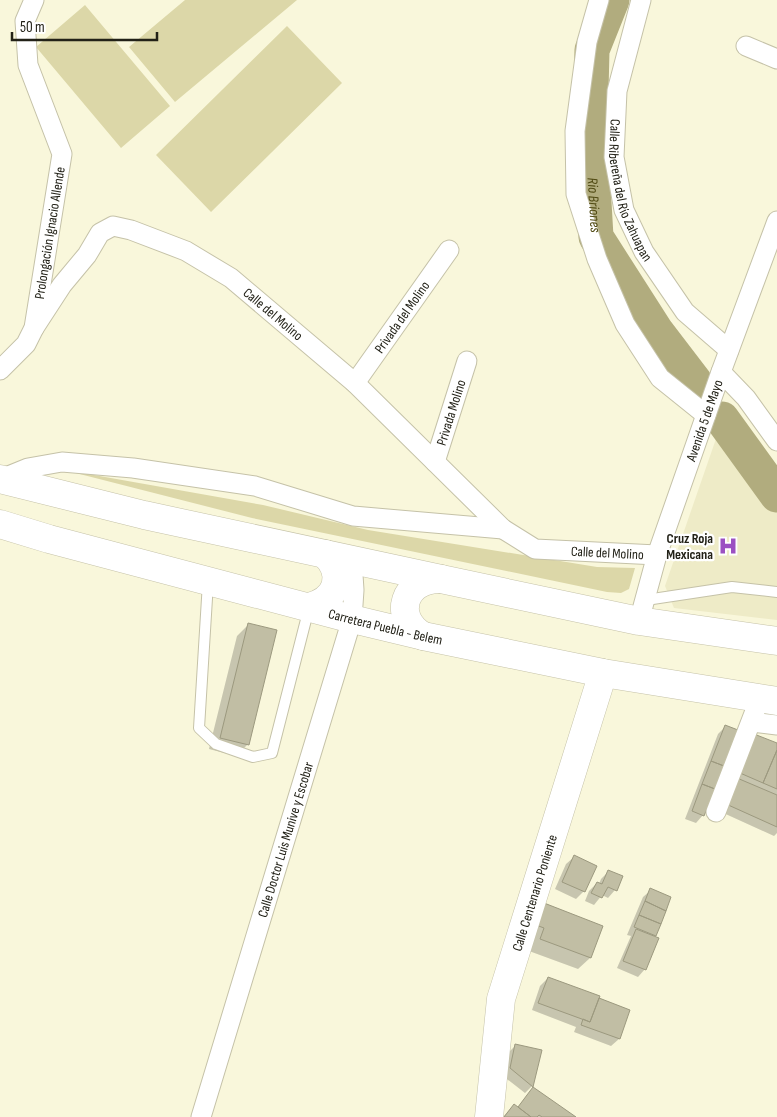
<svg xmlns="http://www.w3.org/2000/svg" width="777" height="1117" font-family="'Sofia Sans Condensed',sans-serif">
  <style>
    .built { fill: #eeebc7 }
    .green { fill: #dcd7a8 }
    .shadow { fill: #0003 }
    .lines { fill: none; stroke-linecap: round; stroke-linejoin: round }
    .river { stroke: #b1ac7e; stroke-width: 35 }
    .building { fill: #c1bea4; stroke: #9c997f }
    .lane-casing { stroke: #c5c2a8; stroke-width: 12 }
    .street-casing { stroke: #c5c2a8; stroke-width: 21 }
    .secondary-casing { stroke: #c5c2a8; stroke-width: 29 }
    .primary-casing { stroke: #c5c2a8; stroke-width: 29 }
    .lane { stroke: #fff; stroke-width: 10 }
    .street { stroke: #fff; stroke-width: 19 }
    .secondary { stroke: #fff; stroke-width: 28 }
    .primary { stroke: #fff; stroke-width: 28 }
    .labels { text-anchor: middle; stroke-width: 4.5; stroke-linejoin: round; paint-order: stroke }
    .street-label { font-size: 14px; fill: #222117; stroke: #fff }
    .poi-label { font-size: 14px; font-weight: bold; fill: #222117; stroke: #fff; text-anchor: end }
    .water-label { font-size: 15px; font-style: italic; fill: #504a13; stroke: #fff }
  </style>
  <rect width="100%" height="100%" fill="#f9f7db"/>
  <!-- built -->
  <path class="built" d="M718,433L777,507V620L674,608L665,586Z"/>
  <!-- green -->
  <path class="green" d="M185,0H297L175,102L129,47Z
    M85,5L170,106L121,148L36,47Z
    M287,26L342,83L211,212L156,155Z
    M60,469L263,505L368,530L597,567L635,568L629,589L621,593L607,592L252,518Z"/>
  <!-- shadow -->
  <path class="shadow" d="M248,625V744L236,756L209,749L237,636Z
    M726,726L703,815L696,823L685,819L718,734Z
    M746,744L777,745V833L774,836L719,811Z
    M574,857L595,867L584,891L576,899L555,889L566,864Z
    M609,871L615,890L608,898L602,895L594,905L585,901L589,891L597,883L599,884L601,879Z
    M651,890L655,935L653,937L645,969L638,977L617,968L631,936L627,935L643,897Z
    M532,917L601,927L590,958L578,969L529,951Z
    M548,978L629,1010L619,1039L611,1046L574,1032L576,1027L532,1010L540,986Z
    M516,1045L532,1086L525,1093L503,1076L508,1053Z
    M534,1088L574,1117H503L514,1105L517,1108Z"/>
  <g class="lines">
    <!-- river -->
    <g class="river">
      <path id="s1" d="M612,0L592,50L590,133L596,237L656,331L695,382"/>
      <path d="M722,419L777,495"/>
    </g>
  </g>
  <!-- building -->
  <path class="building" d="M248,623L277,630L249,745L220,738Z
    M725,725L738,730L724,766L711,761Z
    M754,734L777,743V750L763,783L740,773Z
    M777,750V789L763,783Z
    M711,761L724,766L715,789L702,784Z
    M737,778L777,795V827L726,804Z
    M702,784L715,789L704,816L692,811Z
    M574,855L597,866L585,892L562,882Z
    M608,870L623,876L617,891L608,887L602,898L591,893L597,882L602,884Z
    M650,888L671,897L666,911L645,901Z
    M645,901L666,911L661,924L639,915Z
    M544,903L603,926L591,958L540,939L544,928L536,925Z
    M639,915L661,924L656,936L634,927Z
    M636,929L659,938L646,970L623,961Z
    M548,977L600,996L590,1022L538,1003Z
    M599,998L630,1010L620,1039L581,1025L583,1019L590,1022Z
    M515,1044L542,1050L533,1087L510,1068Z
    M533,1087L576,1117H542L539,1115L537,1117H531L518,1107Z
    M514,1104L518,1107L531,1117H504Z"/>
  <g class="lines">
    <!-- lane casing -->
    <g class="lane-casing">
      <path id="lane" d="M208,582L199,728L216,744L253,757L272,753L309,608
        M646,600L732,587L777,592"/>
    </g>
    <!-- street casing -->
    <g class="street-casing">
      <g id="street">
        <path d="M599,0L587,42L575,131L576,194L597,259L625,324L660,378L706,415"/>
        <path id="s2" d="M641,0L617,91L614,157L624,210L644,252L685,312L729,350"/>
        <path d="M746,46L777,59"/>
        <path id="s3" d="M34,328L62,285L87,255L100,233L113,226L131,230L186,251L231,278L355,383L503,529L535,549L657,555"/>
        <path id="s4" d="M0,370L26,344L34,328L62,154L28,65L25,21L34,0"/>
        <path d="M721,372L746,398L777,441"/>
        <path id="s5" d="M355,383L449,250"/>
        <path id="s6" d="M435,462L467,361"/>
        <path d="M1,479L28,468L62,462L133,468L255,486L353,516L503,529"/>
        <path id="s7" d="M639,621L657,555L721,372L777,221"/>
        <path d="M752,722L777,725"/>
        <path d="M716,812L760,698"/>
        <path id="s8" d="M201,1117L352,619L354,590L352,560"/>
      </g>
    </g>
    <!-- secondary casing -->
    <g class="secondary-casing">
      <g id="secondary">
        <path id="s9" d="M489,1117L501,999L603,673"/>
      </g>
    </g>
    <!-- primary casing -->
    <g class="primary-casing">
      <g id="primary">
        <path d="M0,479L144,515L441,579L639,621L777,641"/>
        <path id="s10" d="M0,524L49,539L352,619L423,636L603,673L777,701"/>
        <path d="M309,607C337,600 346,575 325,554"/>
        <path d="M423,636C391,617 404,578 441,579"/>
      </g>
    </g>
    <!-- lane -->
    <use href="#lane" class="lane"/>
    <!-- street -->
    <use href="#street" class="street"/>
    <!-- secondary -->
    <use href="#secondary" class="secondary"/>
    <!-- primary -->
    <use href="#primary" class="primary"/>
  </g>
  <!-- icons -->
  <defs>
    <g id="hospital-bare" transform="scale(1.5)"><path d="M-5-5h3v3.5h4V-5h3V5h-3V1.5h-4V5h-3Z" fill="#9b50c2" stroke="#fff" stroke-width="2.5" paint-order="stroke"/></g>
  </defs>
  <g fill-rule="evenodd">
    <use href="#hospital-bare" x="728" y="546"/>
  </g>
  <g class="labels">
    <!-- street labels -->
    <g class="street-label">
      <text dy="5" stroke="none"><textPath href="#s2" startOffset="196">Calle Ribereña del Río Zahuapan</textPath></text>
      <text dy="5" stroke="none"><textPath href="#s4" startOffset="151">Prolongación Ignacio Allende</textPath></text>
      <text dy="5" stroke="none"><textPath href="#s3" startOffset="316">Calle del Molino</textPath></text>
      <text dy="5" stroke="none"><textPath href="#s5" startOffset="81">Privada del Molino</textPath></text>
      <text dy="5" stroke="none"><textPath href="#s6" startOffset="52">Privada Molino</textPath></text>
      <text dy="5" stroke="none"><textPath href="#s7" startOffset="211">Avenida 5 de Mayo</textPath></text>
      <text dy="5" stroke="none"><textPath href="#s3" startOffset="741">Calle del Molino</textPath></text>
      <text dy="5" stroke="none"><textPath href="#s10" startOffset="399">Carretera Puebla - Belem</textPath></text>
      <text dy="5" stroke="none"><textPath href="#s8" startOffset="290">Calle Doctor Luis Munive y Escobar</textPath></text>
      <text dy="5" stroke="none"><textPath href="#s9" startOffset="230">Calle Centenario Poniente</textPath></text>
    </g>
    <!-- poi labels -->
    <g class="poi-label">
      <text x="713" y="543">Cruz Roja<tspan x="713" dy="16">Mexicana</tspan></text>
    </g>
    <!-- water labels -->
    <g class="water-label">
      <text dy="5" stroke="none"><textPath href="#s1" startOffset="209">Rio Briones</textPath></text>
    </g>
  </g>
  <!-- scale -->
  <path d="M12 32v8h145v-8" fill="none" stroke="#222117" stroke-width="2.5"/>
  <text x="20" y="32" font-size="15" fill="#222117" stroke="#ffffff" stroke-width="4" paint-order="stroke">50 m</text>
</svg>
